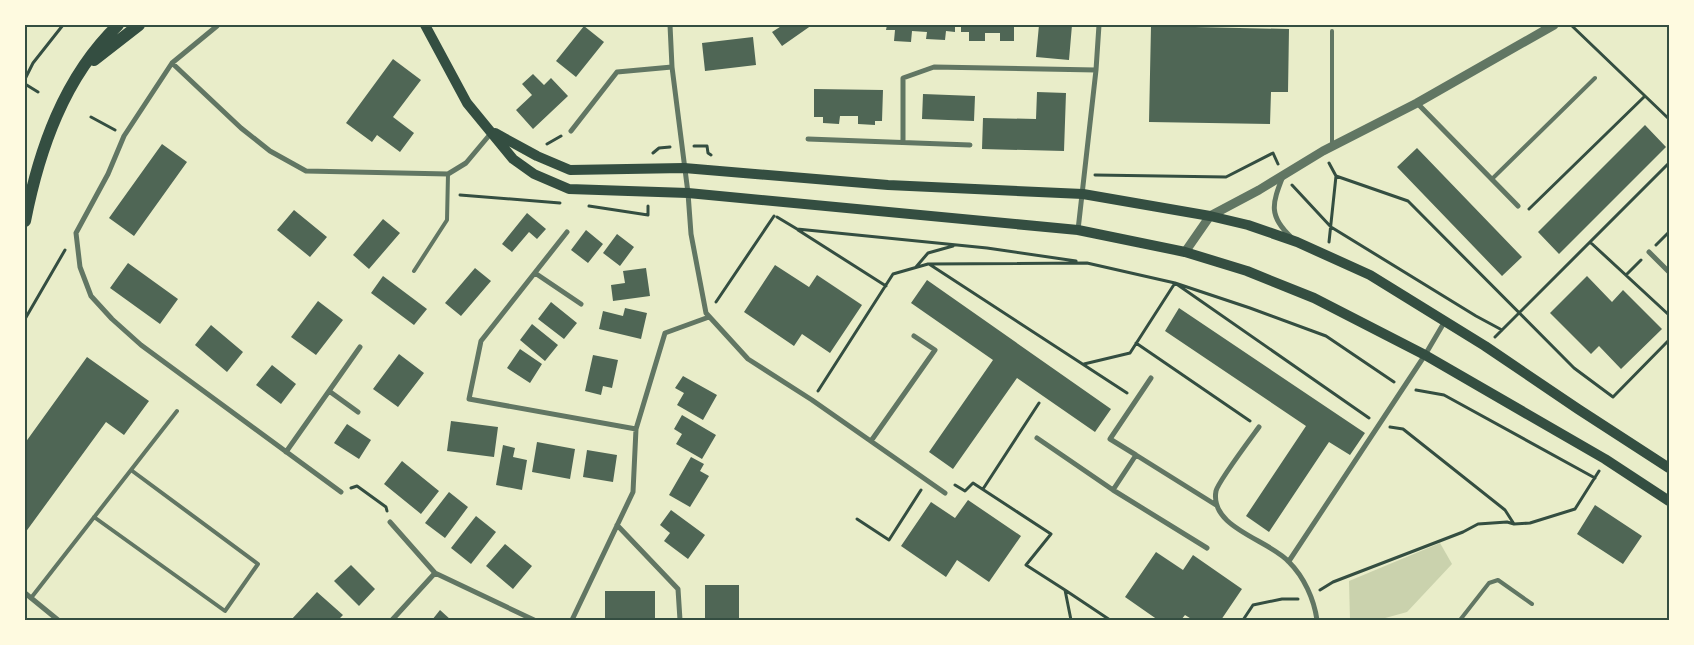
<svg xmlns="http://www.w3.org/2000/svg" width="1694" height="645" font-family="Ubuntu,sans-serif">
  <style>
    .green { fill: #cad2ad }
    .building { fill: #4f6655 }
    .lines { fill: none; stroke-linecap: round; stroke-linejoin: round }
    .path { stroke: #344e41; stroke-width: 3 }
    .service { stroke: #617663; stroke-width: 4 }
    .minor { stroke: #617663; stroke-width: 5 }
    .tertiary { stroke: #617663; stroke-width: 9 }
    .secondary { stroke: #344e41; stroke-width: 10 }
    .primary { stroke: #344e41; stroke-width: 12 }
    .neatline { fill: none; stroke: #344e41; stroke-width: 2 }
  </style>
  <rect width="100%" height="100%" fill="#e9edc9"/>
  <!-- green -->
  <path class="green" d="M1440,543L1452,564L1407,612L1378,620H1350L1349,581Z"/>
  <!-- building -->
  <path class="building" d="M783,25H812L782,46L772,32Z
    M887,25H955V32L946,31L945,40L926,39L927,32L912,31L911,42L894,41L895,30H886Z
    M961,25H1014V41H1000V33H985V41H969V32H961Z
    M1039,25H1072L1069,60L1036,57Z
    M584,26L604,42L576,77L556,61Z
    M1151,26L1289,29L1288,92H1271L1270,124L1149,122Z
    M753,37L756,65L705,71L702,43Z
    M393,59L421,80L393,117L414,133L400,152L377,135L372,142L346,123Z
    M533,74L544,85L551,78L568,96L533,129L516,110L532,95L522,84Z
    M814,89L883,90L882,121H875V125L858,124V116H840L839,124L823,123V117H814Z
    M1037,92L1066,93L1064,151L982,149L983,118L1036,119Z
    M923,94L975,96L974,121L922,119Z
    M1645,125L1666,147L1559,254L1538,232Z
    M162,144L187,162L134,236L109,218Z
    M1417,148L1522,257L1502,276L1397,167Z
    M294,210L327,237L310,257L277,230Z
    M527,213L546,229L537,239L529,232L512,252L502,244Z
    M383,219L400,233L369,269L353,255Z
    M586,230L603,244L588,263L571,250Z
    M617,234L634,247L620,266L603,253Z
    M128,263L178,299L160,324L110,288Z
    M775,265L809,287L817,275L862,305L830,353L802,334L794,346L744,312Z
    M475,268L491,281L461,316L445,303Z
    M646,268L650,296L613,301L611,285L625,283L623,271Z
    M383,276L427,309L414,325L371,293Z
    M1587,276L1612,302L1623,290L1662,329L1621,369L1599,346L1591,354L1550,313Z
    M927,280L1111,409L1095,432L1017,378L953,469L929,452L993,360L911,303Z
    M318,301L343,320L316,355L291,337Z
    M551,302L577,323L564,339L538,319Z
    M625,308L647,313L641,339L599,329L603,311L623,316Z
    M1179,308L1365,433L1350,455L1329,442L1269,532L1246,516L1306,426L1165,331Z
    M532,324L558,345L545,361L520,340Z
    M211,325L243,352L227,372L195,345Z
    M520,349L542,364L530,383L507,368Z
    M399,354L424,373L398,407L373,389Z
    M593,355L618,360L612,388L603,386L601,395L585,391Z
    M87,357L149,401L124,435L106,422L25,533V443Z
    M272,365L296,384L281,404L256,385Z
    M683,376L717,395L703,420L677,405L684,393L675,388Z
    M682,415L716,435L702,459L676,444L682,434L674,429Z
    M451,421L498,427L494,457L447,451Z
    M347,424L371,440L359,459L334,443Z
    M537,442L575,449L570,479L532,472Z
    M503,445L515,448L513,457L527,460L522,490L496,485Z
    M587,450L617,455L613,482L583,477Z
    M691,457L704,464L700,471L709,476L690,507L669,495Z
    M402,461L439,491L421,514L384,484Z
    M449,492L468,507L445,538L425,523Z
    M968,500L1021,536L989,582L957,560L946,577L901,546L931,502L955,518Z
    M1595,505L1642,536L1623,564L1577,534Z
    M671,510L705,535L688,559L664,541L670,533L660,525Z
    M476,516L496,532L471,564L451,548Z
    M505,544L532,566L513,589L486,566Z
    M1156,552L1183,570L1193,555L1242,589L1221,620H1193L1185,615L1181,620H1158L1125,597Z
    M351,565L375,589L359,606L334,581Z
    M705,585H739V620H705Z
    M605,591H655V620H605Z
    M317,592L343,615L338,620H291Z
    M440,610L451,620H432Z"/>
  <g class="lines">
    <!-- path -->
    <path class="path" d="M1571,25L1669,119
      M25,79L33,63L63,25
      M25,84L38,92
      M91,117L115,130
      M547,144L561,136
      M694,146H707L708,153L711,155
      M653,153L659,148L670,147
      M1095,175L1226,177L1273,153L1278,164
      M1336,176L1408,201L1574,368L1613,397L1669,340
      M1292,185L1331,227L1476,316L1502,330
      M460,195L560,203
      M589,206L648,215V206
      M1529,209L1645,96
      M777,217L797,229L987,248L1076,261
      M798,230L886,286
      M1329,242L1336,176L1329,163
      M1590,242L1669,315
      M1656,245L1669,232
      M929,264L1127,393
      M916,267L928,253L953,246
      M1626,275L1641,260
      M716,302L774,216
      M25,319L65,250
      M1495,337L1669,163
      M1136,343L1250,421
      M1084,364L1130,353L1175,283L1369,418
      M1416,390L1444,395L1595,478
      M818,391L893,274L928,264L1087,263L1175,283L1250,308L1326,336L1394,382
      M1390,427L1403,429L1505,510L1514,524
      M955,485L965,491L973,483L1051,534L1026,565L1065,590
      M351,488L357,486L386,507L387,511
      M983,489L1039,403
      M857,519L889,540L921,490
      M1320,590L1333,582L1463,532L1478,524L1507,522L1514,524L1530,523L1575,509L1599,471
      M1071,620L1065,590L1110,620
      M1243,620L1253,605L1282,599H1298"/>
    <!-- service -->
    <path class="service" d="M1332,31V146
      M1492,179L1595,78
      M414,271L447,220L448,174
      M94,517L225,611L258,564L131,470
      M31,598L177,411
      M1460,620L1489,583L1498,580L1532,604"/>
    <!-- minor -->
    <path class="minor" d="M670,25L672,67L688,193L691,234L706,313L748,359L812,400L945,493
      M217,26L172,63L124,136L108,174L76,233L80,267L91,296L112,319L141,345L341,492
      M172,63L241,128L270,151L306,171L448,174L466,163L492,132
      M1417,103L1518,206
      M571,131L617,72L672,67
      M808,139L970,145
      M903,142V78L934,67L1096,70
      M1283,176C1272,204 1268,216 1292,238
      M1078,230L1096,70L1099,25
      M567,232L481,341L469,399L636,429
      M1649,252L1669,272
      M535,273L581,304
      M329,391L358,412
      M1259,427C1251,438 1218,482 1216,491C1209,528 1270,540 1289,562C1304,577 1314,599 1317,620
      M1037,438L1113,490L1207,548
      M871,441L935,350L914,336
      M286,452L360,347
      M1136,455L1216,505
      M1113,490L1136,455L1110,439L1151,378
      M390,522L435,573
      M617,525L678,589L680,620
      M1289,561L1425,355L1445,321
      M25,593L58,620
      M392,620L435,573L534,620
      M572,620L633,492L636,429L665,333L709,317"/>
    <!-- tertiary -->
    <path class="tertiary" d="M1185,252L1210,216L1259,190L1323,151L1417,103L1554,25"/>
    <!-- secondary -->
    <path class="secondary" d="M425,25L467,103L513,159L534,174L569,189L688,193L1078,230L1185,252L1247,271L1314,298L1425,355L1605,459L1669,501
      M495,133L537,156L570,170L684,168L888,185L1083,194L1210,216L1248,225L1297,242L1370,275L1485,346L1578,409L1669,468"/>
    <!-- primary -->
    <path class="primary" d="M94,60L139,25
      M25,221C39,150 64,77 118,25"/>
  </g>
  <!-- border -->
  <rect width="1694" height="645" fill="none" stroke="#fefae0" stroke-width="52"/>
  <rect x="26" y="26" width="1642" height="593" class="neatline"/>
</svg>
